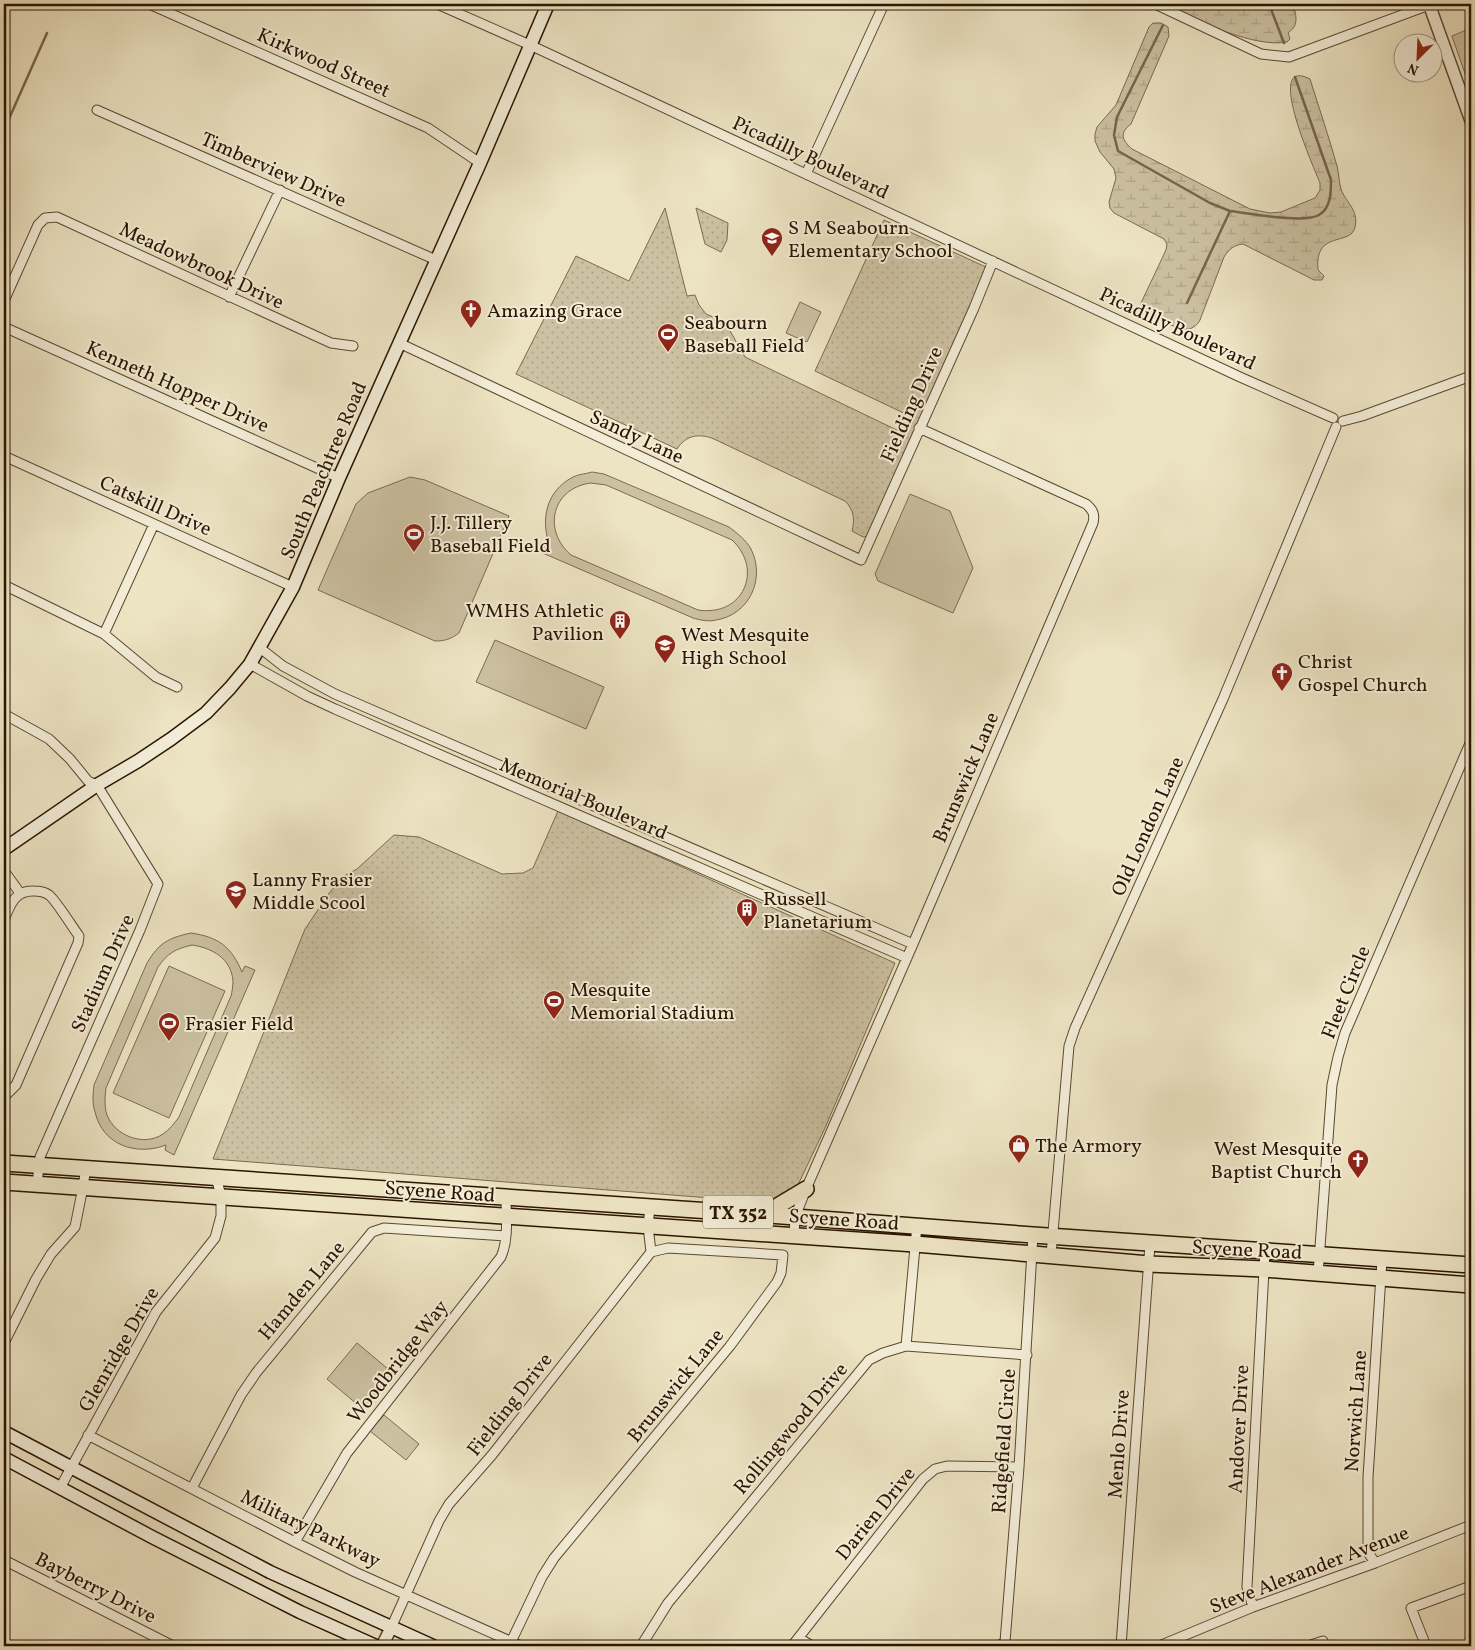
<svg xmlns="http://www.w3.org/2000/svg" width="1475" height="1650" font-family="Vollkorn,serif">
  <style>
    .grass { fill: #ccc1a2; stroke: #7c6a51; fill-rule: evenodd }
    .wetland { fill: url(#wetland-marsh); stroke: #7c6a51 }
    .park { fill: url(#park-dots); stroke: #7c6a51 }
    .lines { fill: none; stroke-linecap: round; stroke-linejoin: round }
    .stream { stroke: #78664d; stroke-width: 2.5 }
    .minor-casing { stroke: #5c4831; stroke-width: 11 }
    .tertiary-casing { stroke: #5c4831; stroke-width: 14 }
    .secondary-casing { stroke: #2b1400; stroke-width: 15 }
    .primary-casing { stroke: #2b1400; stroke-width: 18 }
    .minor { stroke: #f3edd8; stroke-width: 9 }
    .tertiary { stroke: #f3edd8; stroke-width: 11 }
    .secondary { stroke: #f3edd8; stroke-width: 12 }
    .primary { stroke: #ede4c3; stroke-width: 15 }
    .labels { text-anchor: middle; stroke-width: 4; stroke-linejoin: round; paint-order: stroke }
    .shield { fill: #f3edd8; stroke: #675541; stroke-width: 1 }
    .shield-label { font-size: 19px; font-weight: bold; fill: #2b1400 }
    .street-label { font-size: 20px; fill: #2b1400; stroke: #f3edd8 }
    .poi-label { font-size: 20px; fill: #2b1400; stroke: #f3edd8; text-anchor: start }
  </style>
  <defs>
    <pattern id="wetland-marsh" width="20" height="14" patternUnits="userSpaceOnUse" patternTransform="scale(1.25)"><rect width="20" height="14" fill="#ccc1a2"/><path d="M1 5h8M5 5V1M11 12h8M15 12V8" fill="none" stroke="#afa58a"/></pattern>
    <pattern id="park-dots" width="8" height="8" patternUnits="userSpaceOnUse" patternTransform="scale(1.25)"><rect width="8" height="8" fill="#ccc1a2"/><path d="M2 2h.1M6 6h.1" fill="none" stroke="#afa58a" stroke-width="1.8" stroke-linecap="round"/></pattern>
  </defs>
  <rect width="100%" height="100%" fill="#ede4c3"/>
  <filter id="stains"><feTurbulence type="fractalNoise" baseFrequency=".004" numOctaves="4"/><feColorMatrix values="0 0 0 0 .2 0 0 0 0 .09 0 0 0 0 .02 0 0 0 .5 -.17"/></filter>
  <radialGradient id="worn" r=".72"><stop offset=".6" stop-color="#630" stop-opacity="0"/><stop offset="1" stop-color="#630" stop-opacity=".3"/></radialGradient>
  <!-- grass -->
  <path class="grass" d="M1471,28V91L1452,36Z
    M800,302L821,312L807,342L786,333Z
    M592,472L604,474L729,527C737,533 746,540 751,549C766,579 749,615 716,620C708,622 700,620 693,618L538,551L541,543L550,546C540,520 546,491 573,477C579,474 586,474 592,472ZM591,483L606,485L732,540C764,570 743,617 698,610L571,555C542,530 552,488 591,483Z
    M410,477L425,480L509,516L459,633C451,639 445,641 435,641L318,590L356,504L368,493Z
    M910,494L950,511L973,568L953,613L878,581L875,574Z
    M495,640L604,687L586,729L476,682Z
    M191,933C218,937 231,946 242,972L245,966L255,970L174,1155L165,1150L166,1145C137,1156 103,1146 95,1112C92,1103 93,1094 94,1085L147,963C159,943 168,938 191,933ZM192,945C212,948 231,958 233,981C233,986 232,992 231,996L179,1117C174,1124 169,1130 163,1134C144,1147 115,1136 107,1115C104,1106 105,1097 106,1088L158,967C168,953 175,949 192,945Z
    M169,966L225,991L169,1118L113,1093Z
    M357,1343L394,1374L364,1410L327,1379Z
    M384,1415L419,1444L406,1460L370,1431Z"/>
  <!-- wetland -->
  <path class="wetland" d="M1170,4H1293C1295,10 1298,21 1294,27C1293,29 1290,31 1288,33L1290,39L1287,42C1256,48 1196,22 1170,4Z
    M1153,23H1161L1168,27L1169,36L1131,124C1119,133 1122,140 1132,149L1250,209L1270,213L1281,212L1315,198L1320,190V183C1315,170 1263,55 1310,79C1319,108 1329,137 1337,166C1339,174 1339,182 1341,189C1346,203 1359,210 1355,227C1351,247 1314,229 1318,270L1324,276L1322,280H1314L1243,244C1234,245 1229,249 1224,257L1200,320C1197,326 1191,330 1184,329C1175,328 1147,315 1141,308V303L1166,250L1167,244L1164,239L1114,213L1110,208L1109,202L1116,178L1114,169L1100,152L1095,141V134L1097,127L1116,105L1149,27Z"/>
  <!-- park -->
  <path class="park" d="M665,208L687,296L695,295L699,305L706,314L725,322L745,357L903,433L910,416L815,371L884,220L988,268L868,536L863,537L852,531C855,519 854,510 845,501L714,439C699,433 686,435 677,449L516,374L576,256L629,281Z
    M696,208L728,223L727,240L721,252L705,244Z
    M558,811L895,963L825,1128L796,1189L774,1203L213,1159L305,929L330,892L344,876L357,869L394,835L419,837L502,874L523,873L533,868Z"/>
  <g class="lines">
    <!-- stream -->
    <path class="stream" d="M1269,4L1284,43
      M1163,25L1117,117L1114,135L1118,151L1210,203L1230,211L1187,303
      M4,130L47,33
      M1230,211C1249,213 1303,224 1319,215C1331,208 1331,192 1331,180L1295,77"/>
    <!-- minor casing -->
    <g class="minor-casing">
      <path id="minor" d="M149,4L428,128L480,163
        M437,4L530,45L1240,377L1333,418
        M1155,4L1261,54L1289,57L1429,5
        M97,110L436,260
        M806,174L884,4
        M229,297L280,190
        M4,301L38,225L45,218L57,217L331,343L353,346
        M4,327L339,478
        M399,343L861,560L974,308L993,261
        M1343,421L1362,416L1471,376
        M4,456L293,587
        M4,585L104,634L156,677L177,687
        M104,634L154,524
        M260,648L283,666L335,694L913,944
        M250,664L307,696L335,709L907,958
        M4,714L49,739L70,759L88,781L97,785L158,884L140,930L40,1157L37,1184
        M4,871L20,893
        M4,920C10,905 15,890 34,891C39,891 45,892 49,895C55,899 73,928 79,936L78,943L16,1085L7,1094L4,1095
        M794,1236L795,1217L806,1189L913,944L1093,523C1095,514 1093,510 1086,504L919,428
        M1051,1255L1069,1046L1075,1028L1223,699L1336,427
        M1318,1274L1332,1085L1338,1057L1345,1033L1471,741
        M4,1343L36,1279L51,1254L75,1227L83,1187L86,1167
        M906,1346L917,1225
        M88,1435L295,1542L355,1572L521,1646
        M60,1488L156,1312L215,1238L221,1216V1196L216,1177
        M192,1488L241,1395L256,1373L372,1232L384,1228L506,1236
        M295,1542L347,1453L501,1257C509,1239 506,1216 506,1197
        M4,1560L173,1646
        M1375,1563L1368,1552V1477L1382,1260
        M1253,1607L1247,1587L1265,1251
        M391,1628L439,1521L449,1504L492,1455L651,1252L648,1226L650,1207
        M799,1638L812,1646
        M511,1642L542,1577L554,1558L730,1346L777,1282L781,1273L783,1255L668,1248L651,1252
        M641,1646L668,1603L869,1360L883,1353L906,1346L1027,1355
        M792,1646L923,1479L935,1469L947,1466L1019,1467
        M998,1646L1005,1642L1019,1467L1033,1235
        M1121,1646L1150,1244
        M1159,1646L1253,1607L1375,1563L1471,1525
        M1308,1646L1323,1641L1325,1646
        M1426,1646L1411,1608L1471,1586"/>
    </g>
    <!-- tertiary casing -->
    <g class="tertiary-casing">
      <path id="tertiary" d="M1429,4L1471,121
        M382,1646L391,1628"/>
    </g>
    <!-- secondary casing -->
    <g class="secondary-casing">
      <path id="secondary" d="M4,849L97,785L138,761L171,739L206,713L230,688L250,664L293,587L339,478L480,163L548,4
        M4,1432L270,1572L433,1646
        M4,1458L152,1537L300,1612L376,1646"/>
    </g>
    <!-- primary casing -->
    <g class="primary-casing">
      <path id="primary" d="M4,1163L755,1214L1033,1235L1471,1265
        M4,1182L915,1244L1149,1264L1264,1269L1471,1285
        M761,1212L776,1207L806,1189"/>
    </g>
    <!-- minor -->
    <use href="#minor" class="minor"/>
    <!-- tertiary -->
    <use href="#tertiary" class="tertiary"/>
    <!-- secondary -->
    <use href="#secondary" class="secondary"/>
    <!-- primary -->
    <use href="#primary" class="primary"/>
  </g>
  <!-- icons -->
  <defs>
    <g id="school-pin" transform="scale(1.125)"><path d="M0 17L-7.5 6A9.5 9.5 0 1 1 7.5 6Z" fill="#8f2418" stroke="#f3edd8"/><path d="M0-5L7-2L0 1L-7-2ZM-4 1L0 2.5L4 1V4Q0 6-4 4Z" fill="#fff"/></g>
    <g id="church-pin" transform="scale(1.125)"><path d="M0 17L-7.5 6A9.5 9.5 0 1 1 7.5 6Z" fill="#8f2418" stroke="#f3edd8"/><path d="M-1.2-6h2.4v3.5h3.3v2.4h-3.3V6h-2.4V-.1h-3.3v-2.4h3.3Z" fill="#fff"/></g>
    <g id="stadium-pin" transform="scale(1.125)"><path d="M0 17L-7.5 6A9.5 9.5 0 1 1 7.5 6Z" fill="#8f2418" stroke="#f3edd8"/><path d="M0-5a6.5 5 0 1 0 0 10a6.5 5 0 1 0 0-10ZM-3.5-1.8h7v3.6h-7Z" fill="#fff"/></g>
    <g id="building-pin" transform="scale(1.125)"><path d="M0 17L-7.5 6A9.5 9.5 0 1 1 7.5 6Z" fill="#8f2418" stroke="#f3edd8"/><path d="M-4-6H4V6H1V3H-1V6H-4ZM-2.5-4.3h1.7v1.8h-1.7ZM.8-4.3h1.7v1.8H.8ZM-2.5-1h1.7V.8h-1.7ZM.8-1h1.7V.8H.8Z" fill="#fff"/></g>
    <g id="shop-pin" transform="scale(1.125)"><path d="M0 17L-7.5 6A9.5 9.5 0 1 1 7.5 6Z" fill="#8f2418" stroke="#f3edd8"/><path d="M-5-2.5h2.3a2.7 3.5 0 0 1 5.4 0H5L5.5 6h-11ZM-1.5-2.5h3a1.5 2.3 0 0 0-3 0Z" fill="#fff"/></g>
  </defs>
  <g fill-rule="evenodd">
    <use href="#school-pin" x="772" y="238"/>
    <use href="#church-pin" x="471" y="310"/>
    <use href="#stadium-pin" x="668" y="334"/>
    <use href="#stadium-pin" x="414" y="534"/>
    <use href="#building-pin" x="620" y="621"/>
    <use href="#school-pin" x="665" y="645"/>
    <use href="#church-pin" x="1282" y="673"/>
    <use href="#school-pin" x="236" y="891"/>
    <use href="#building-pin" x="747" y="909"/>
    <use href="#stadium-pin" x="554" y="1001"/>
    <use href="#stadium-pin" x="169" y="1023"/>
    <use href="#shop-pin" x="1019" y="1145"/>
    <use href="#church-pin" x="1358" y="1160"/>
  </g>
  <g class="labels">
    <!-- shield labels -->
    <rect class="shield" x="703" y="1195.5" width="70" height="33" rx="4"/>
    <g class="shield-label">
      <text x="738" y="1219">TX 352</text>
    </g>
    <!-- street labels -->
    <g class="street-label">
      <text transform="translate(324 62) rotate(24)" y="7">Kirkwood Street</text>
      <text transform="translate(811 157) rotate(25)" y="7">Picadilly Boulevard</text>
      <text transform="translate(274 169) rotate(24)" y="7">Timberview Drive</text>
      <text transform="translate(202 265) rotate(25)" y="7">Meadowbrook Drive</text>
      <text transform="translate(1178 328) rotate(25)" y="7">Picadilly Boulevard</text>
      <text transform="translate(178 386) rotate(24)" y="7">Kenneth Hopper Drive</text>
      <text transform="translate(911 404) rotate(-66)" y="7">Fielding Drive</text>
      <text transform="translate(637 436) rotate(25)" y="7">Sandy Lane</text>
      <text transform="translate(323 470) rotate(-67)" y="7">South Peachtree Road</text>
      <text transform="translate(156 505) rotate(24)" y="7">Catskill Drive</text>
      <text transform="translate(965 777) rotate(-67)" y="7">Brunswick Lane</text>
      <text transform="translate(584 798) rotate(23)" y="7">Memorial Boulevard</text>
      <text transform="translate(1147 826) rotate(-66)" y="7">Old London Lane</text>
      <text transform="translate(102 973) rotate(-66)" y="7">Stadium Drive</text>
      <text transform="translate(1345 992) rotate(-68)" y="7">Fleet Circle</text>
      <text transform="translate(440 1191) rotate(4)" y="7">Scyene Road</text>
      <text transform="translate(844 1219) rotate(4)" y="7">Scyene Road</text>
      <text transform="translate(1247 1249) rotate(3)" y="7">Scyene Road</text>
      <text transform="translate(301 1290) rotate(-50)" y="7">Hamden Lane</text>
      <text transform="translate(118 1349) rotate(-60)" y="7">Glenridge Drive</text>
      <text transform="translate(397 1361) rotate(-52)" y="7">Woodbridge Way</text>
      <text transform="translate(675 1385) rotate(-51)" y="7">Brunswick Lane</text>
      <text transform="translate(509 1404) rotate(-52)" y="7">Fielding Drive</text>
      <text transform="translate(1355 1411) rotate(-86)" y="7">Norwich Lane</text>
      <text transform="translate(790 1428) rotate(-50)" y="7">Rollingwood Drive</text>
      <text transform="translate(1238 1429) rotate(-87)" y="7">Andover Drive</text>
      <text transform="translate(1003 1441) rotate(-86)" y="7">Ridgefield Circle</text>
      <text transform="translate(1118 1444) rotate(-86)" y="7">Menlo Drive</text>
      <text transform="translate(875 1513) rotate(-51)" y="7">Darien Drive</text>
      <text transform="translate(311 1528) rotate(26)" y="7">Military Parkway</text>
      <text transform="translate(1309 1569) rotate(-21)" y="7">Steve Alexander Avenue</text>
      <text transform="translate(96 1587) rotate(27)" y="7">Bayberry Drive</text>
    </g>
    <!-- poi labels -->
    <g class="poi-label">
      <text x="788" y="234">S M Seabourn<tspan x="788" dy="23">Elementary School</tspan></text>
      <text x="487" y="317">Amazing Grace</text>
      <text x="684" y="329">Seabourn<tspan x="684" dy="23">Baseball Field</tspan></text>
      <text x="430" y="529">J.J. Tillery<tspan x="430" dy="23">Baseball Field</tspan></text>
      <text x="604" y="617" text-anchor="end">WMHS Athletic<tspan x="604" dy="23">Pavilion</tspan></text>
      <text x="681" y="641">West Mesquite<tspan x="681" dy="23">High School</tspan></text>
      <text x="1298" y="668">Christ<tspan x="1298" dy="23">Gospel Church</tspan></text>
      <text x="252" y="886">Lanny Frasier<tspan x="252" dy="23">Middle Scool</tspan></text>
      <text x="763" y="905">Russell<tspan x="763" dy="23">Planetarium</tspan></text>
      <text x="570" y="996">Mesquite<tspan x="570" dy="23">Memorial Stadium</tspan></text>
      <text x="185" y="1030">Frasier Field</text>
      <text x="1035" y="1152">The Armory</text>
      <text x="1342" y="1155" text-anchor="end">West Mesquite<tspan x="1342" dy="23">Baptist Church</tspan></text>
    </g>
  </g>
  <!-- margin -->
  <rect width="1475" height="1650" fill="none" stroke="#ede4c3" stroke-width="20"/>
  <rect x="5" y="5" width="1465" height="1640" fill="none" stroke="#2b1400" stroke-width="2.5"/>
  <rect x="10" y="10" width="1455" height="1630" fill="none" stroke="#2b1400"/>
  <!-- north arrow -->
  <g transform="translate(1418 58) rotate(204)"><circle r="24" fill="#f3edd8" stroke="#a39682"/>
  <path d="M0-4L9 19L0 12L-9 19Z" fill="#8f2418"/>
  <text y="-8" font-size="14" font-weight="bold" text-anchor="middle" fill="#2b1400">N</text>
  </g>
  <rect width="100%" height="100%" filter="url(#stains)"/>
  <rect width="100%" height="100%" fill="url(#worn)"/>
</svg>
